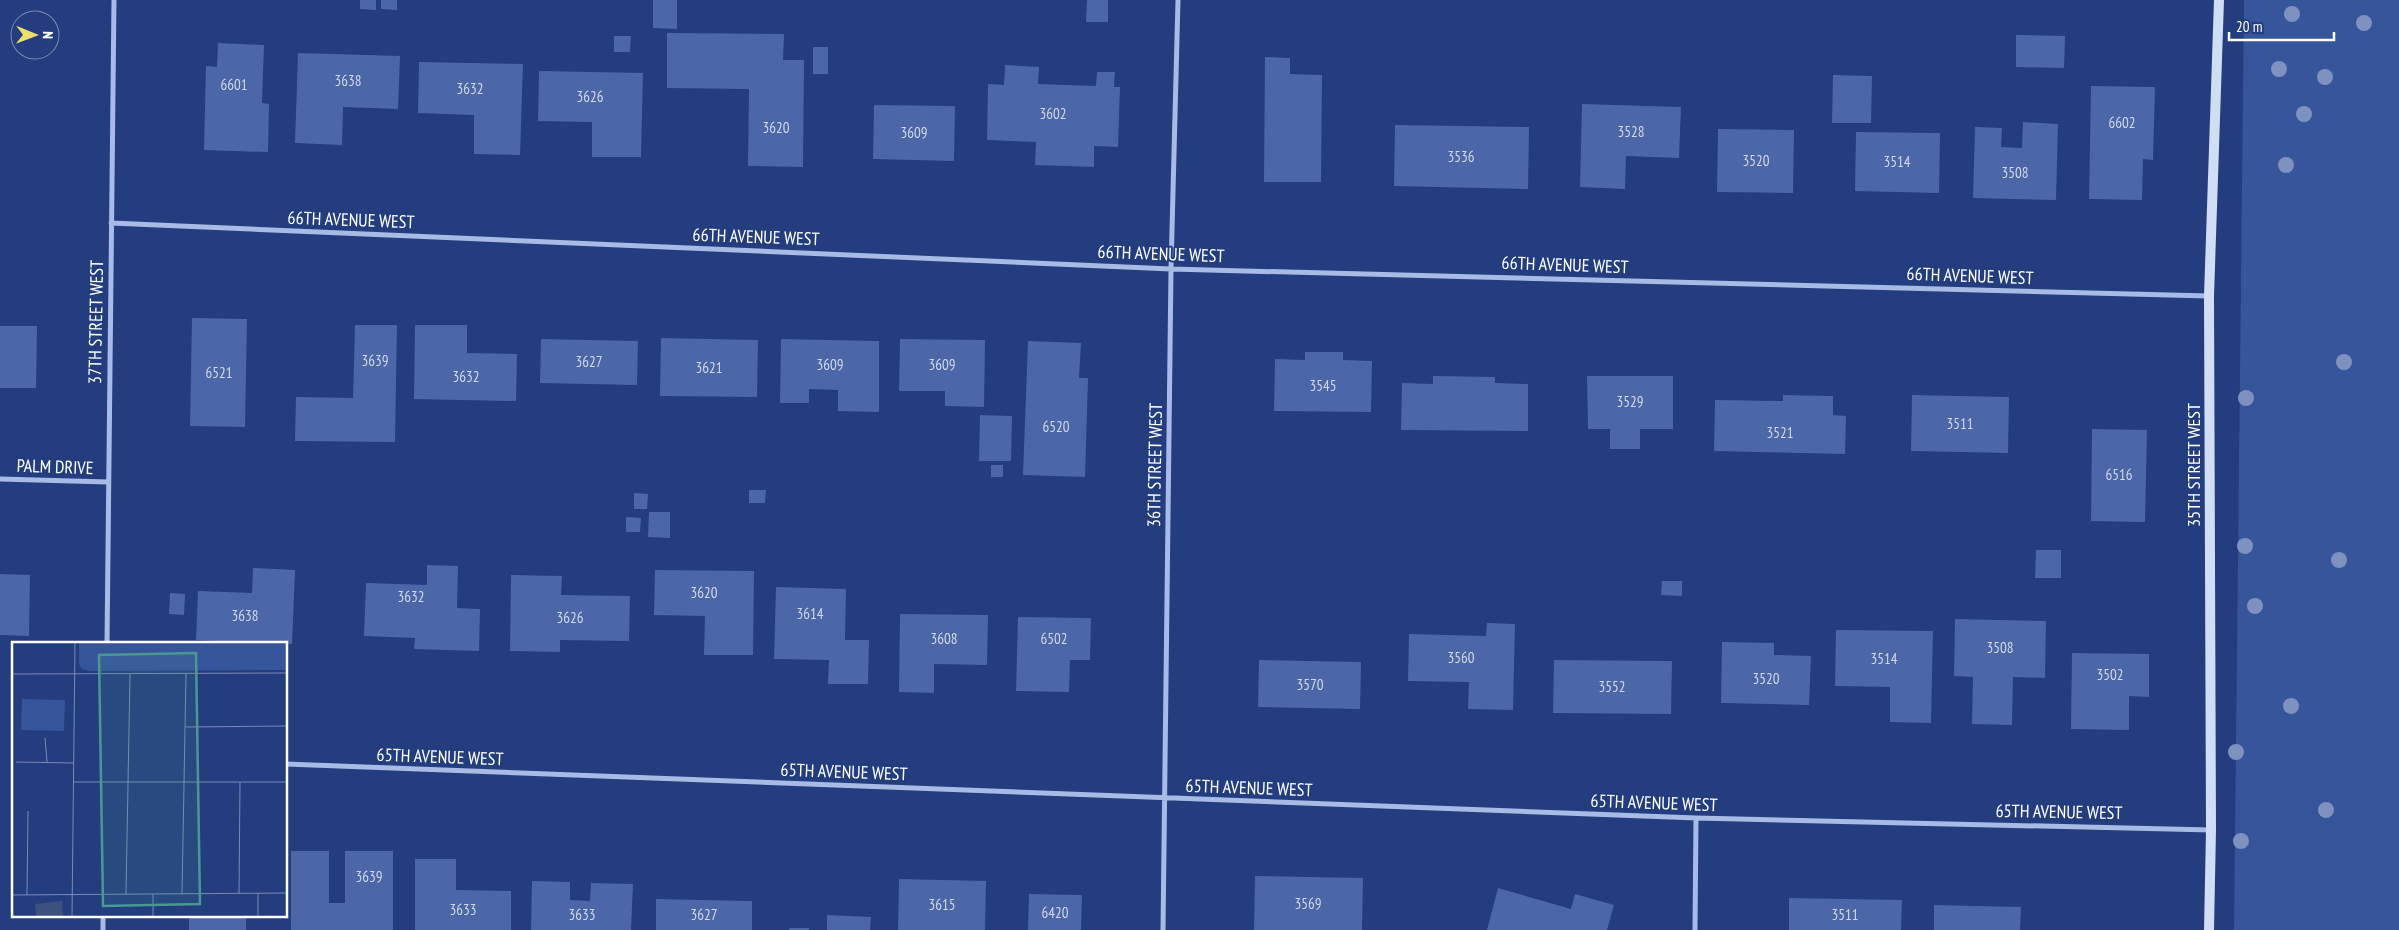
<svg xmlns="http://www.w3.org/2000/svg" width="2399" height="930" font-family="'PT Sans Narrow',sans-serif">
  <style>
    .green { fill: #36559b }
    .building { fill: #4b67a7 }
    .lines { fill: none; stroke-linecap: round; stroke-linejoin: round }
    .street { stroke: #a7bbe6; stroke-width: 5 }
    .secondary { stroke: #d1dcf5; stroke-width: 10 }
    .tree { fill: #7f92bf }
    .labels { text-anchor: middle; stroke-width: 4; stroke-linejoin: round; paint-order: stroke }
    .number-label { font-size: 15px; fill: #d2d9e9 }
    .street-label { font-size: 18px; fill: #fff; stroke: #233d7e }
    .inset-road { fill: none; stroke: #7b8bb2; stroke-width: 1 }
    .view { fill: #4b9892; fill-opacity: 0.15; stroke: #4b9892; stroke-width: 2.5 }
    .inset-edge { fill: none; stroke: #fff; stroke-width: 2.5 }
  </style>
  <rect width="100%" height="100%" fill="#233d7e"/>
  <!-- green -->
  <path class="green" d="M2244,0H2399V930H2234Z"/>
  <!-- building -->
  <path class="building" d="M360,0H376V10L360,9Z
    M381,0H397V10L381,9Z
    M653,0H677V29L653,28Z
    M1087,0H1108V22H1086Z
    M667,33L784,34L783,60H804L803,167L748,166L749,89L667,88Z
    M2016,35L2065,36L2064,68L2016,67Z
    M614,36H631L630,52H614Z
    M218,43L264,45L262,103L269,104L268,152L204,150L206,66L217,67Z
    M813,47H828V74H813Z
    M298,53L400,56L398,109L343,107L342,145L295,143Z
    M1265,57L1290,58V74L1322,75L1321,182H1264Z
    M419,62L523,64L520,155L474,154V115L418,113Z
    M1005,65L1039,67L1038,84L1096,86L1097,72H1115L1114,87H1120L1118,147L1094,146V167L1035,165L1036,142L987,140L988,84L1004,85Z
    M539,71L643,73L641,157H592V122L538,121Z
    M1833,75L1872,76L1871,123H1832Z
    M2091,86L2155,87L2153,160L2143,159L2142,200L2089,199Z
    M1582,104L1681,107L1679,158L1626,156L1625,189L1580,187Z
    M874,105L955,106L954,161L873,159Z
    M2023,122L2058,124L2056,200L1973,198L1975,127L2002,128L2001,147L2022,148Z
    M1395,125L1529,127L1528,189L1394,186Z
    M1718,129L1794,130L1793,193L1717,192Z
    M1856,132L1940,133L1939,193L1855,191Z
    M192,318L247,319L245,427L190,426Z
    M355,325H397L395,442L295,441L296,397L353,398Z
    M415,325H467V353L517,354L516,401L414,399Z
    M0,326H37L36,388H0Z
    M661,338L758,340L757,397L660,396Z
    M541,339L638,341L637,385L540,383Z
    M781,339L879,341V412L838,411V390L809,389V403H780Z
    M900,339L985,340L984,407L945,406V391H899Z
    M1028,341L1081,343L1079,378H1088L1085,477L1023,475Z
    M1305,352H1343V360L1372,361L1371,412L1274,411L1275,359L1305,360Z
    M1433,376L1495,377V383L1528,384V431L1401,430L1402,383L1433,384Z
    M1587,376H1673V429H1640V449H1610V429H1588Z
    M1783,395L1833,396V415L1846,416L1845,454L1714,451L1715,400L1783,401Z
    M1912,395L2009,397L2008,453L1911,451Z
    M980,415L1012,416L1011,461H979Z
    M2092,429L2147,430L2145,522L2091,521Z
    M991,465H1003V477H991Z
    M749,490H766L765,503H749Z
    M634,493L648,494L647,509H634Z
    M649,512H670V538L648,537Z
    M626,517L641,518L640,532H626Z
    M2036,550H2061V578H2035Z
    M427,565L458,566L457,608L480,609L479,651L414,649L415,638L364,636L366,583L427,585Z
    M253,568L295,570L292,644L196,640L198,591L252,593Z
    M655,570L754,571L753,655H704L705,616L654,615Z
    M0,574L30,575L29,636L0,635Z
    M511,575L562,576L561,595L630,596L629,641L560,640V652L510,651Z
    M1662,581H1682V596L1661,595Z
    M776,587L846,589L845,640H869L868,684H828L829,660L774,659Z
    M170,593L185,594L184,615L169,614Z
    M900,614L988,615L987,665L934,664V693L899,692Z
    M1018,617L1091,618L1090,660H1070L1069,692L1016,691Z
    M1955,619L2046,621L2045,678L2013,677L2012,725L1972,724L1973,677L1954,676Z
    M1487,623L1515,624L1513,710L1468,709L1469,682L1408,681L1409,634L1486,636Z
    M1836,630L1933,631L1931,723L1890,722V687L1835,686Z
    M1722,642L1774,643V655L1811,656L1809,705L1721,703Z
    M2072,653L2149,654V697L2129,696V730L2071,729Z
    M1259,660L1361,662L1360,709L1258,707Z
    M1554,660L1672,661L1671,714L1553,713Z
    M291,851H329V903H345V851H393V930H291Z
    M415,859H456V890L511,891V930H415Z
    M1255,876L1363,878L1362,930H1254Z
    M899,879L986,881L985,930H898Z
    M532,881L570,882V900L590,901L591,883L633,884L631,930H531Z
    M1498,888L1571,909L1575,894L1614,905L1607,930H1487Z
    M1029,894L1082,895L1081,930H1028Z
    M1789,898L1902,900L1901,930H1789Z
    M656,899L752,901V930H656Z
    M1934,905L2021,907L2020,930H1934Z
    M827,915L871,917L870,930H827Z
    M189,916H246V930H189Z
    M790,928H809V930H789Z"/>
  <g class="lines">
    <!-- street -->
    <path class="street" d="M111,223L1171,269L2209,296
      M0,479L108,482
      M107,644L114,0
      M286,764L1696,818L2211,830
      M103,930V916
      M1163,930L1171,269L1178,0
      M1695,930L1696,818"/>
    <!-- secondary -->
    <path class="secondary" d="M2209,930L2211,830L2209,296L2219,0"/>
  </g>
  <!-- trees -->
  <g class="tree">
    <circle cx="2292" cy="14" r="8"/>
    <circle cx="2364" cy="23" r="8"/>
    <circle cx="2279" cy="69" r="8"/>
    <circle cx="2325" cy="77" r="8"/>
    <circle cx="2304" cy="114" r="8"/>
    <circle cx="2286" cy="165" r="8"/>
    <circle cx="2344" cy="362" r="8"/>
    <circle cx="2246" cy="398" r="8"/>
    <circle cx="2245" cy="546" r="8"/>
    <circle cx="2339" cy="560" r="8"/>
    <circle cx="2255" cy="606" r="8"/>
    <circle cx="2291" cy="706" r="8"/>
    <circle cx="2236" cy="752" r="8"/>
    <circle cx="2326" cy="810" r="8"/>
    <circle cx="2241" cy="841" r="8"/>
  </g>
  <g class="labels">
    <!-- number labels -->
    <g class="number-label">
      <text x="348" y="86">3638</text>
      <text x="234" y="90">6601</text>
      <text x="470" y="94">3632</text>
      <text x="590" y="102">3626</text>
      <text x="1053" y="119">3602</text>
      <text x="2122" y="128">6602</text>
      <text x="776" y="133">3620</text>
      <text x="1631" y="137">3528</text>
      <text x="914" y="138">3609</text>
      <text x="1461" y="162">3536</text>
      <text x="1756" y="166">3520</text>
      <text x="1897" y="167">3514</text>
      <text x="2015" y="178">3508</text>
      <text x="375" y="366">3639</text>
      <text x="589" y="367">3627</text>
      <text x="830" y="370">3609</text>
      <text x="942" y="370">3609</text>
      <text x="709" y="373">3621</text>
      <text x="219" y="378">6521</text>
      <text x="466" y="382">3632</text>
      <text x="1323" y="391">3545</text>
      <text x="1630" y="407">3529</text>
      <text x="1960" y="429">3511</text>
      <text x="1056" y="432">6520</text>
      <text x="1780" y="438">3521</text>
      <text x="2119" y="480">6516</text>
      <text x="704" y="598">3620</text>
      <text x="411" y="602">3632</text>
      <text x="810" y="619">3614</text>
      <text x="245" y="621">3638</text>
      <text x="570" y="623">3626</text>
      <text x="944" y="644">3608</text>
      <text x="1054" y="644">6502</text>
      <text x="2000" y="653">3508</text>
      <text x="1461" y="663">3560</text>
      <text x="1884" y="664">3514</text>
      <text x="2110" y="680">3502</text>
      <text x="1766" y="684">3520</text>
      <text x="1310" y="690">3570</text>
      <text x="1612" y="692">3552</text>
      <text x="369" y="882">3639</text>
      <text x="1308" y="909">3569</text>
      <text x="942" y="910">3615</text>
      <text x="463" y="915">3633</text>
      <text x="1055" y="918">6420</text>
      <text x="582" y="920">3633</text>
      <text x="704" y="920">3627</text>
      <text x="1845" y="920">3511</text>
    </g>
    <!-- street labels -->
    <g class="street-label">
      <text transform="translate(351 220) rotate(2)" y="6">66TH AVENUE WEST</text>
      <text transform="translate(756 237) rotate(2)" y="6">66TH AVENUE WEST</text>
      <text transform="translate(1161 254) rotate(2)" y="6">66TH AVENUE WEST</text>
      <text transform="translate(1565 265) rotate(2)" y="6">66TH AVENUE WEST</text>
      <text transform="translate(1970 276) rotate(2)" y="6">66TH AVENUE WEST</text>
      <text transform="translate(96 322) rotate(-89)" y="6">37TH STREET WEST</text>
      <text transform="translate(1155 465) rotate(-89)" y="6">36TH STREET WEST</text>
      <text transform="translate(2194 465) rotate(-90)" y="6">35TH STREET WEST</text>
      <text transform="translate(55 467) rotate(2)" y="6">PALM DRIVE</text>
      <text transform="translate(440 757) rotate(2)" y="6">65TH AVENUE WEST</text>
      <text transform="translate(844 772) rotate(2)" y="6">65TH AVENUE WEST</text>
      <text transform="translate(1249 788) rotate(2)" y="6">65TH AVENUE WEST</text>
      <text transform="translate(1654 803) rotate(2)" y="6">65TH AVENUE WEST</text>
      <text transform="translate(2059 812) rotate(1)" y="6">65TH AVENUE WEST</text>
    </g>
  </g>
  <!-- overview -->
  <g transform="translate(12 642)">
    <rect width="275" height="275" fill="#233d7e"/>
    <path d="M67,0H275V28L78,29L70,27L67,22ZM10,57L53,58L52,89L9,88Z" fill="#36559b"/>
    <path d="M50,259L51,275L24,274L23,262Z" fill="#3d5181"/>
    <path class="inset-road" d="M0,32L275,31M174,85L275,84M33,96L35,120M4,120L62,121M62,140H275M227,251L228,140M114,252L118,32M170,252L174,31M0,253L275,251M15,253L16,169M60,275L63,0M141,275V252M246,275V251"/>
    <path class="view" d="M184,11L188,262L91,264L87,13Z"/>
    <rect width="275" height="275" class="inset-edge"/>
  </g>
  <!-- north arrow -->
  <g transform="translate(35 35) rotate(91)"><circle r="24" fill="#233d7e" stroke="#7b8bb2"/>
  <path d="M0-4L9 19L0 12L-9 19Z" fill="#f1dd6a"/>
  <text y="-8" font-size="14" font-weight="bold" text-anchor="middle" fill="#ffffff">N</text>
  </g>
  <!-- scale -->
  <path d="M2229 32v8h105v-8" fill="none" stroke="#ffffff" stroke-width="2.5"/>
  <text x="2236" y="32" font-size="15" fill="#ffffff" stroke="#233d7e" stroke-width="4" paint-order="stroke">20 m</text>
</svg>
